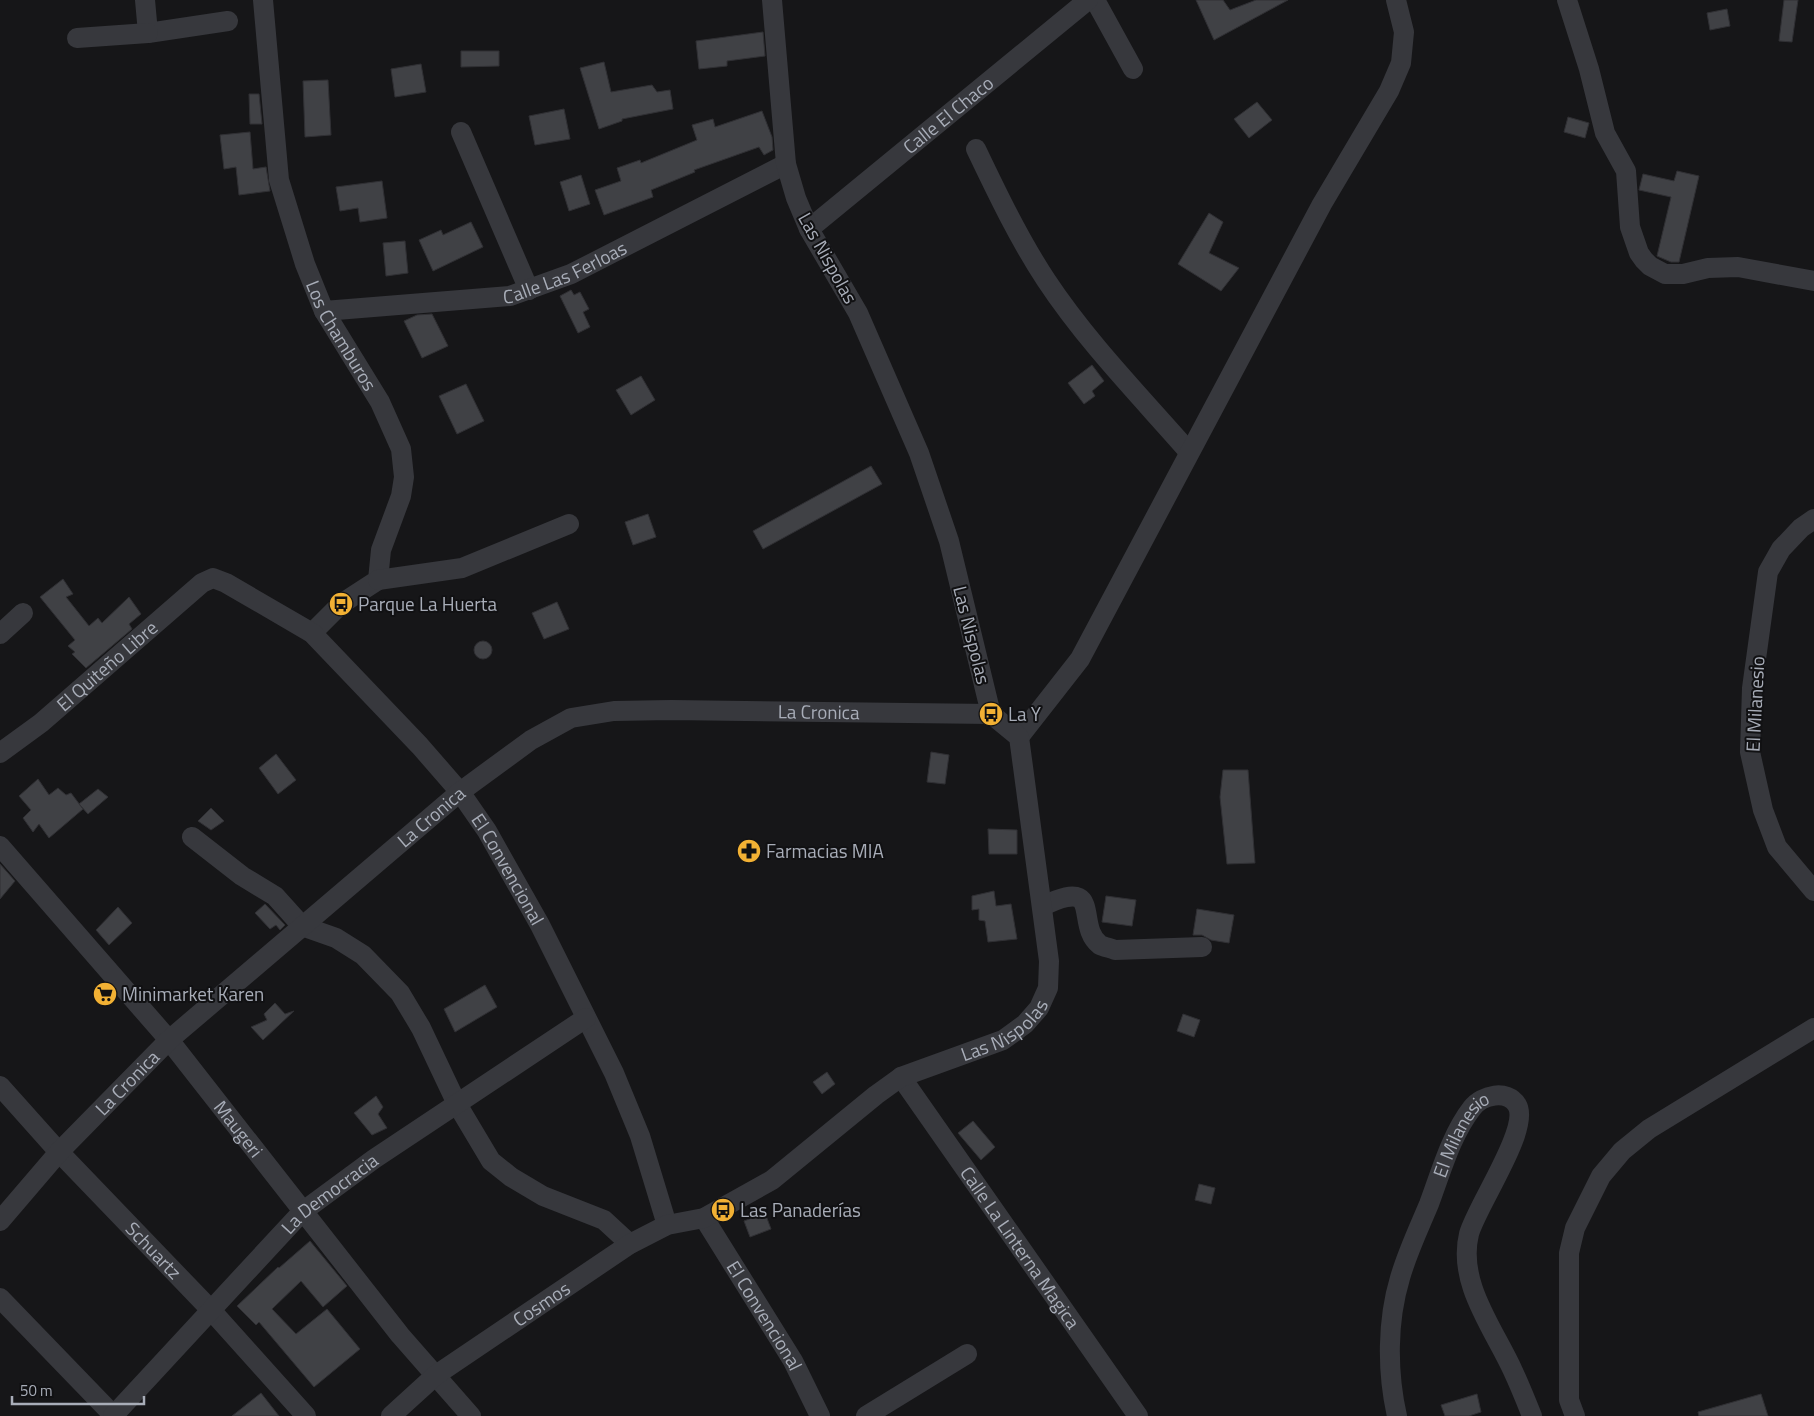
<svg xmlns="http://www.w3.org/2000/svg" width="1814" height="1416" font-family="'Titillium Web',sans-serif">
  <style>
    .building { fill: #404145; stroke: #303034 }
    .lines { fill: none; stroke-linecap: round; stroke-linejoin: round }
    .minor { stroke: #37383d; stroke-width: 20 }
    .labels { text-anchor: middle; stroke-width: 4; stroke-linejoin: round; paint-order: stroke }
    .street-label { font-size: 19px; fill: #a8adb8; stroke: #111113 }
    .poi-label { font-size: 19px; fill: #a8adb8; stroke: #111113; text-anchor: start }
  </style>
  <rect width="100%" height="100%" fill="#161618"/>
  <!-- building -->
  <path class="building" d="M1196,0H1223L1230,10L1256,0H1288L1214,40Z
    M1784,0H1798L1792,42L1779,41Z
    M1727,9L1730,26L1710,30L1707,13Z
    M763,32L765,56L727,61V66L699,69L696,41Z
    M461,51H499V66L461,67Z
    M604,62L611,92L652,85L657,92L670,90L673,109L622,119V121L599,129L580,68Z
    M421,64L426,92L395,97L391,69Z
    M328,80L331,135L305,137L303,81Z
    M249,94H259L262,124H250Z
    M1257,102L1272,120L1249,138L1234,119Z
    M564,109L570,139L535,145L529,116Z
    M762,111L772,137L773,150L764,155L759,147L694,170L695,172L651,190L653,197L604,215L595,190L621,181L617,168L640,160L641,163L697,140L692,125L713,119L715,127Z
    M1568,117L1589,123L1585,138L1564,132Z
    M250,132L253,169L266,167L270,191L239,195L236,167L224,169L220,135Z
    M1677,171L1699,176L1679,262H1671L1657,256L1671,197L1639,190L1643,174L1674,181Z
    M581,175L590,204L569,211L560,182Z
    M382,181L387,218L360,222L358,208L340,211L336,187Z
    M1209,213L1223,222L1209,253L1239,268L1221,291L1178,264Z
    M471,222L483,247L433,271L419,240L441,230L443,235Z
    M405,241L408,273L386,276L383,243Z
    M571,290L574,295L580,292L589,309L583,312L590,327L578,333L560,296Z
    M432,314L448,346L422,358L404,321L417,315Z
    M1092,365L1104,381L1092,391L1095,396L1084,404L1068,383Z
    M641,376L655,400L631,415L616,390Z
    M466,384L484,421L457,434L439,396Z
    M871,466L882,484L763,549L753,531Z
    M648,514L656,537L633,545L625,522Z
    M63,579L73,594L66,597L89,626L98,618L102,623L129,597L141,614L129,624L132,629L86,668L72,654L75,652L68,646L75,640L40,597Z
    M557,602L569,629L544,639L532,613Z
    M474 650a9 9 0 1 1 18 0a9 9 0 1 1-18 0Z
    M931,752L949,755L945,784L927,782Z
    M276,754L296,780L278,794L259,768Z
    M1223,770H1248L1255,863L1227,864L1220,797Z
    M38,779L49,795L58,788L66,795L71,793L83,809L49,838L39,824L33,832L23,818L31,810L19,796Z
    M98,789L108,797L88,814L79,804Z
    M211,808L224,821L211,830L198,821Z
    M988,829L1017,830V854H989Z
    M0,864L15,881L0,899Z
    M994,891L996,906L1011,904L1017,939L988,942L985,921L979,920V909L972,910V896Z
    M1106,896L1136,900L1132,926L1102,922Z
    M265,904L285,925L280,930L276,925L270,929L255,913Z
    M118,907L132,923L109,945L96,930Z
    M1197,909L1234,915L1229,943L1211,940L1202,935H1193Z
    M485,985L497,1007L455,1032L444,1009Z
    M275,1003L285,1014L294,1011L263,1040L251,1027L267,1020L264,1014Z
    M1183,1014L1200,1020L1194,1037L1177,1031Z
    M827,1072L835,1084L822,1094L813,1082Z
    M376,1096L383,1107L378,1114L387,1128L372,1135L354,1113Z
    M973,1121L995,1147L981,1160L958,1133Z
    M1199,1184L1215,1188L1211,1204L1195,1200Z
    M765,1213L771,1229L750,1237L744,1221Z
    M310,1241L347,1286L323,1307L301,1281L272,1309L296,1334L327,1309L360,1349L314,1387L259,1322L256,1325L237,1306L278,1267L279,1268Z
    M261,1393L279,1416H232Z
    M1477,1394L1481,1412L1469,1416H1445L1441,1405Z
    M1761,1394L1768,1416H1699L1698,1412Z"/>
  <g class="lines">
    <!-- minor -->
    <g class="minor">
      <path d="M145,0L148,33L228,21"/>
      <path id="s1" d="M263,0L279,180L305,264L324,311L380,402L401,449L404,477L401,496L381,550L378,580L341,604L312,633"/>
      <path d="M1095,0L1133,69"/>
      <path d="M1567,0L1589,69L1605,133L1626,171L1630,227L1639,253L1644,260L1650,266L1665,274H1683L1708,268L1738,267L1814,281"/>
      <path d="M77,38L148,33"/>
      <path d="M461,132L529,290"/>
      <path d="M976,149C997,193 1019,239 1046,280C1087,342 1140,396 1189,452"/>
      <path id="s2" d="M809,229L1088,0"/>
      <path id="s3" d="M324,311L510,296L571,274L786,164"/>
      <path d="M1814,519L1801,528L1781,549L1768,572L1752,688L1750,752L1763,810L1777,847L1814,891"/>
      <path d="M378,580L462,568L569,524"/>
      <path d="M0,634L23,613"/>
      <path d="M1019,737L1080,659L1322,204L1389,91L1401,63L1404,32L1396,0"/>
      <path id="s4" d="M0,753L41,723L202,583L213,578L226,583L312,633L420,746L460,792L487,831L540,925L614,1073L640,1136L667,1225"/>
      <path d="M192,837L242,876L275,896L302,926L336,938L363,955L400,993L421,1028L457,1104L491,1161L511,1177L543,1196L604,1220L630,1244"/>
      <path id="s5" d="M0,846L169,1040L400,1335L471,1416"/>
      <path d="M1043,906C1105,876 1074,925 1100,945C1104,947 1110,948 1115,950L1202,947"/>
      <path id="s6" d="M901,1077L1138,1416"/>
      <path id="s7" d="M0,1086L59,1152L210,1309L306,1416"/>
      <path id="s8" d="M704,1218L793,1361L820,1416"/>
      <path id="s9" d="M0,1221L59,1152L169,1040L460,792L531,740L571,718L614,711L671,710L991,714"/>
      <path d="M0,1298L114,1416"/>
      <path id="s10" d="M113,1416L302,1212L374,1159L586,1018"/>
      <path id="s11" d="M391,1416L436,1375L630,1244L667,1225L704,1218L772,1180L876,1095L901,1077L1003,1040L1025,1024L1039,1008L1048,988L1049,961L1019,737L991,714L949,541L919,453L858,313L809,229L796,198L786,164L772,0"/>
      <path d="M866,1416L967,1354"/>
      <path id="s12" d="M1397,1416C1387,1372 1387,1321 1400,1278C1407,1253 1419,1228 1429,1204C1441,1172 1451,1135 1472,1108C1482,1095 1507,1089 1517,1105C1531,1128 1476,1207 1469,1234C1457,1283 1494,1329 1513,1371C1520,1386 1526,1401 1532,1416"/>
      <path d="M1575,1416L1569,1400V1253L1575,1228L1601,1176L1622,1151L1649,1129L1814,1028"/>
    </g>
  </g>
  <!-- icons -->
  <defs>
    <g id="bus-disc" transform="scale(1.25)"><circle r="9.5" fill="#f2b134" stroke="#111113"/><path d="M-5-6H5V4H4V6H2V4H-2V6H-4V4H-5ZM-3.5-4V0h7V-4ZM-3.5 1.2v1.5H-2V1.2ZM2 1.2v1.5H3.5V1.2Z" fill="#111"/></g>
    <g id="pharmacy-disc" transform="scale(1.25)"><circle r="9.5" fill="#f2b134" stroke="#111113"/><path d="M-2-6h4v4h4v4h-4v4h-4v-4h-4v-4h4Z" fill="#111"/></g>
    <g id="supermarket-disc" transform="scale(1.25)"><circle r="9.5" fill="#f2b134" stroke="#111113"/><path d="M-6-5.5h2.5l.6 2H6L4.5 2H-2.5L-4.4-4H-6ZM-1.5 3.2a1.3 1.3 0 1 0 .1 0ZM3 3.2a1.3 1.3 0 1 0 .1 0Z" fill="#111"/></g>
  </defs>
  <g fill-rule="evenodd">
    <use href="#bus-disc" x="341" y="604"/>
    <use href="#bus-disc" x="991" y="714"/>
    <use href="#pharmacy-disc" x="749" y="851"/>
    <use href="#supermarket-disc" x="105" y="994"/>
    <use href="#bus-disc" x="723" y="1210"/>
  </g>
  <g class="labels">
    <!-- street labels -->
    <g class="street-label">
      <text dy="7" stroke="none"><textPath href="#s2" startOffset="180">Calle El Chaco</textPath></text>
      <text transform="translate(828 258) rotate(61)" y="7">Las Nispolas</text>
      <text dy="7" stroke="none"><textPath href="#s3" startOffset="246">Calle Las Ferloas</textPath></text>
      <text dy="7" stroke="none"><textPath href="#s1" startOffset="349">Los Chamburos</textPath></text>
      <text transform="translate(972 635) rotate(76)" y="7">Las Nispolas</text>
      <text dy="7" stroke="none"><textPath href="#s4" startOffset="138">El Quiteño Libre</textPath></text>
      <text transform="translate(1755 704) rotate(-87)" y="7">El Milanesio</text>
      <text dy="7" stroke="none"><textPath href="#s9" startOffset="1012">La Cronica</textPath></text>
      <text dy="7" stroke="none"><textPath href="#s9" startOffset="592">La Cronica</textPath></text>
      <text dy="7" stroke="none"><textPath href="#s4" startOffset="698">El Convencional</textPath></text>
      <text dy="7" stroke="none"><textPath href="#s11" startOffset="732">Las Nispolas</textPath></text>
      <text dy="7" stroke="none"><textPath href="#s9" startOffset="188">La Cronica</textPath></text>
      <text dy="7" stroke="none"><textPath href="#s5" startOffset="370">Maugeri</textPath></text>
      <text dy="7" stroke="none"><textPath href="#s12" startOffset="296">El Milanesio</textPath></text>
      <text dy="7" stroke="none"><textPath href="#s10" startOffset="311">La Democracia</textPath></text>
      <text dy="7" stroke="none"><textPath href="#s6" startOffset="208">Calle La Linterna Magica</textPath></text>
      <text dy="7" stroke="none"><textPath href="#s7" startOffset="225">Schuartz</textPath></text>
      <text dy="7" stroke="none"><textPath href="#s11" startOffset="188">Cosmos</textPath></text>
      <text dy="7" stroke="none"><textPath href="#s8" startOffset="115">El Convencional</textPath></text>
    </g>
    <!-- poi labels -->
    <g class="poi-label">
      <text x="358" y="611">Parque La Huerta</text>
      <text x="1008" y="721">La Y</text>
      <text x="766" y="858">Farmacias MIA</text>
      <text x="122" y="1001">Minimarket Karen</text>
      <text x="740" y="1217">Las Panaderías</text>
    </g>
  </g>
  <!-- scale -->
  <path d="M12 1396v8h132v-8" fill="none" stroke="#a8adb8" stroke-width="2.5"/>
  <text x="20" y="1396" font-size="15" fill="#a8adb8" stroke="#111113" stroke-width="4" paint-order="stroke">50 m</text>
</svg>
